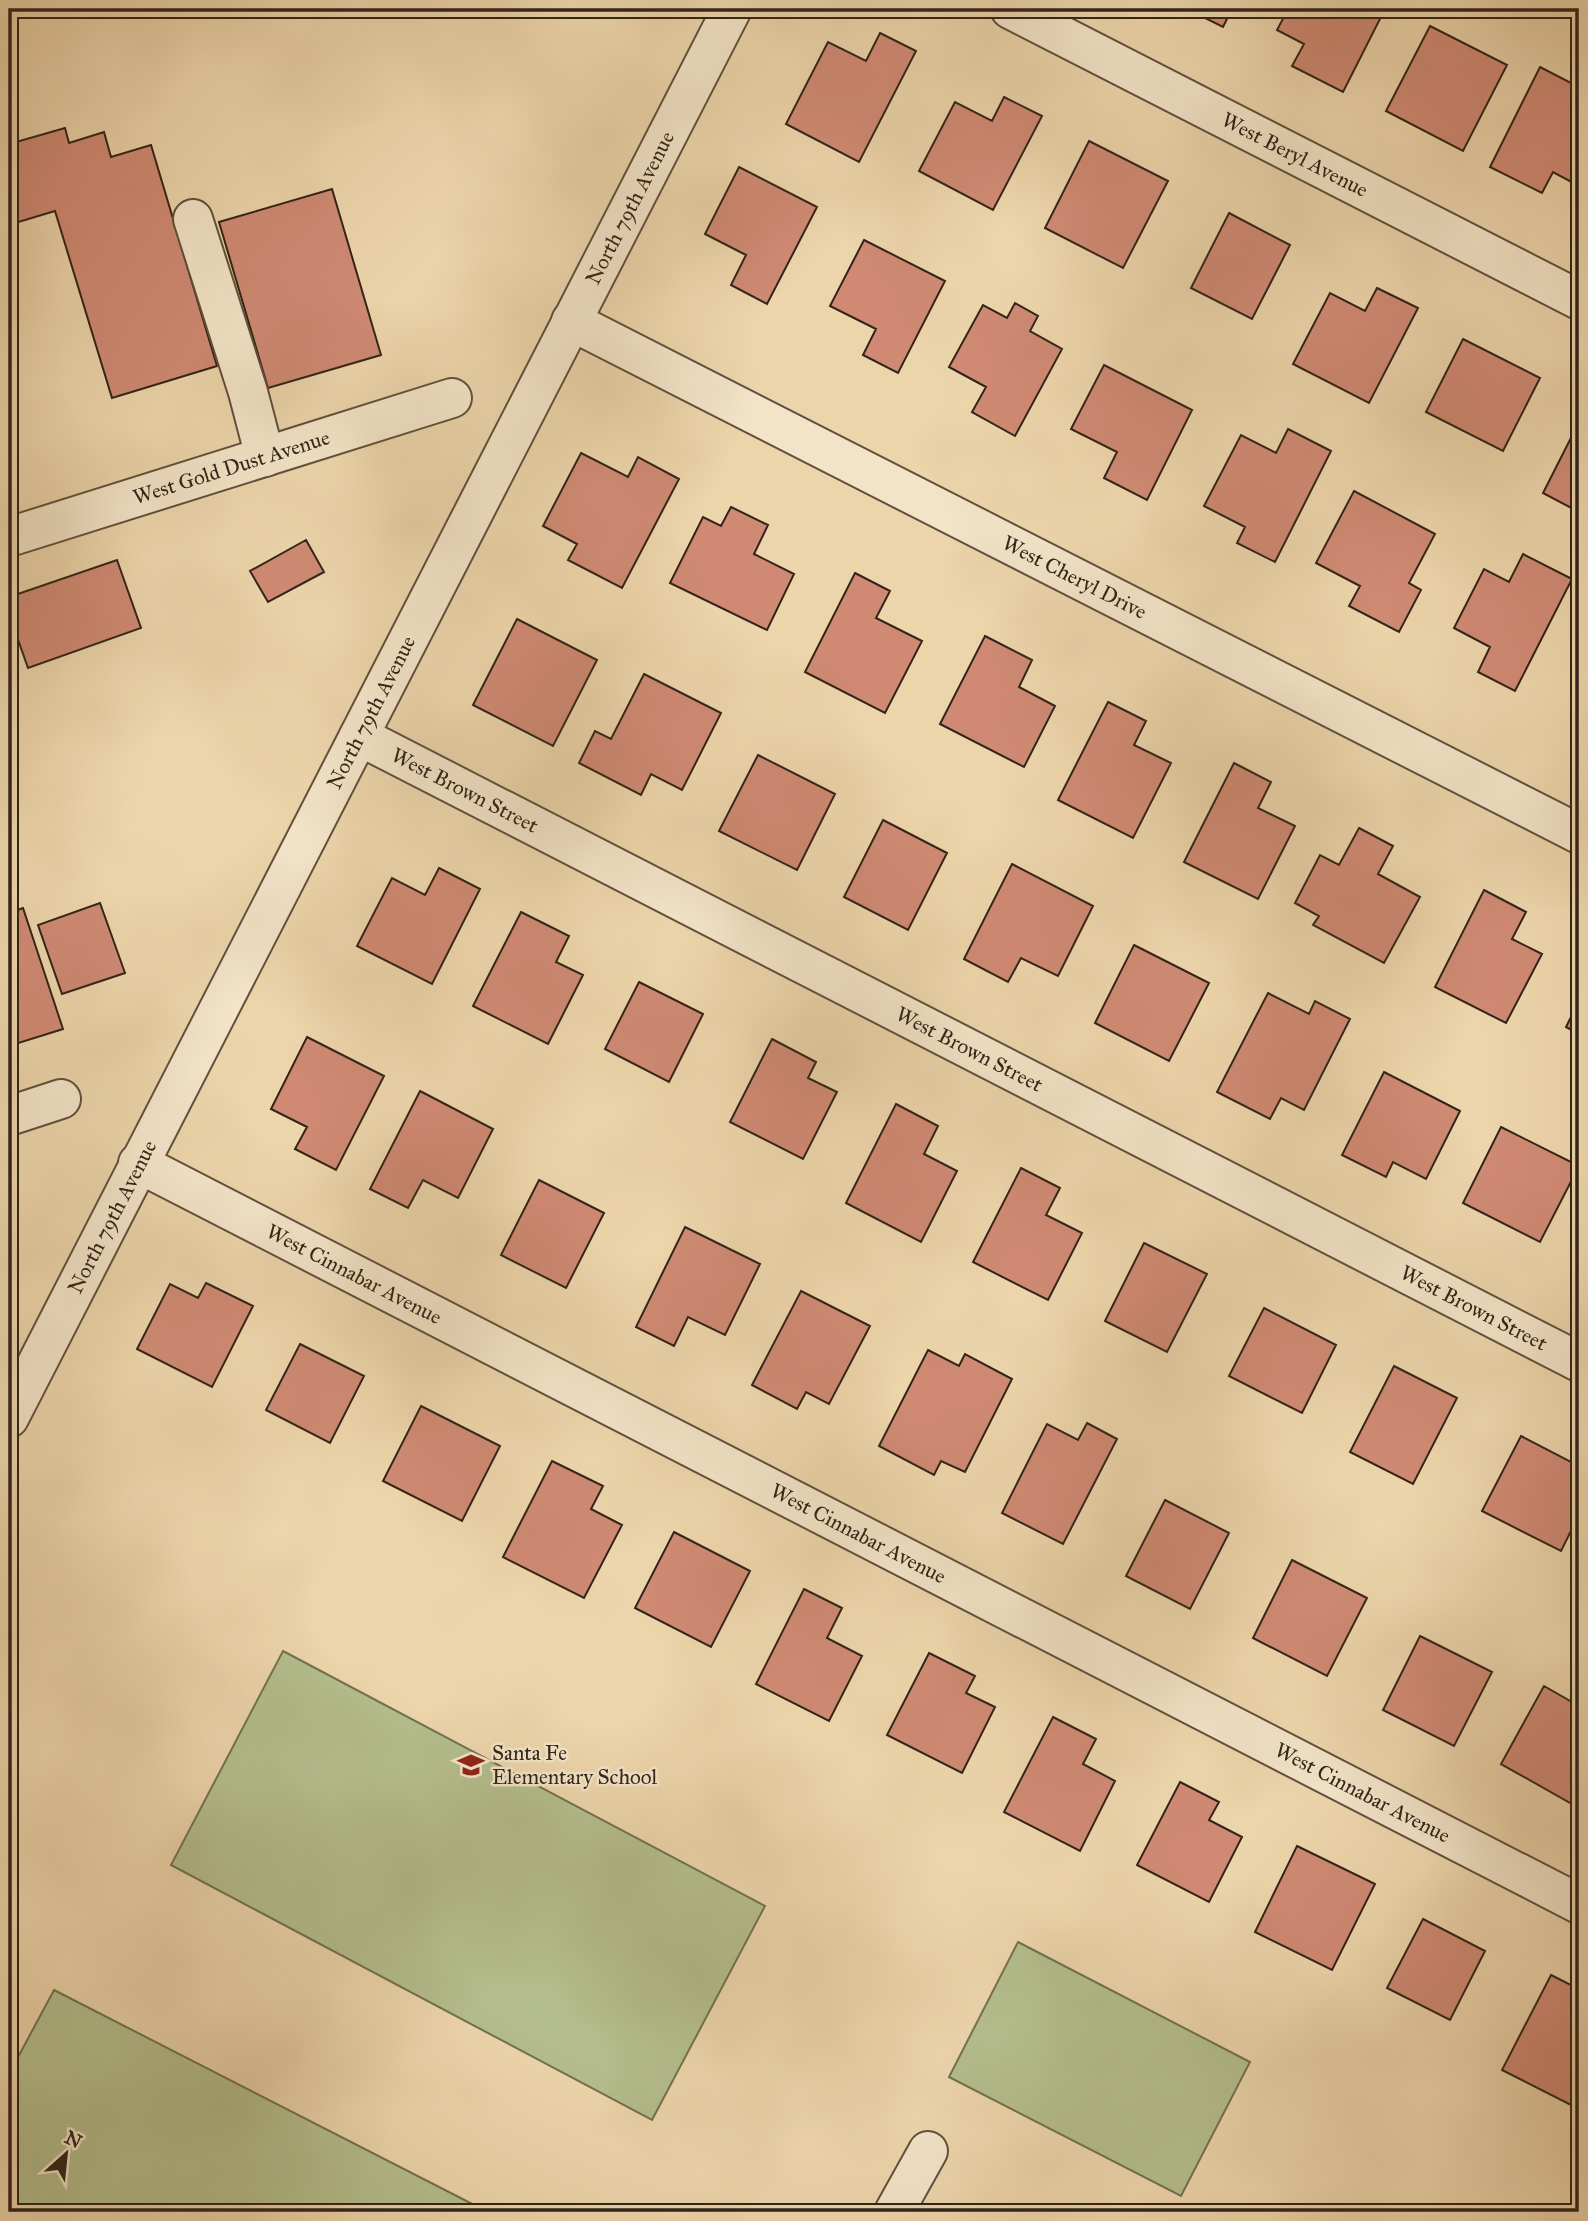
<svg xmlns="http://www.w3.org/2000/svg" width="1588" height="2221" font-family="'IM FELL Great Primer',serif">
  <style>
    .green { fill: #b4be8c; stroke: #727152; stroke-width: 2 }
    .building { fill: #d08a74; stroke: #312418; stroke-width: 2 }
    .lines { fill: none; stroke-linecap: round; stroke-linejoin: round }
    .minor-casing { stroke: #60503d; stroke-width: 42 }
    .minor { stroke: #f3e4c8; stroke-width: 38 }
    .labels { text-anchor: middle; stroke-width: 5; stroke-linejoin: round; paint-order: stroke }
    .street-label { font-size: 21px; fill: #312418; stroke: #f3e4c8 }
    .poi-label { font-size: 21px; fill: #312418; stroke: #f3e4c8; text-anchor: start }
  </style>
  <rect width="100%" height="100%" fill="#edd5ab"/>
  <filter id="stains"><feTurbulence type="fractalNoise" baseFrequency=".00286" numOctaves="4"/><feColorMatrix values="0 0 0 0 .2 0 0 0 0 .09 0 0 0 0 .02 0 0 0 .5 -.17"/></filter>
  <radialGradient id="worn" r=".72"><stop offset=".6" stop-color="#630" stop-opacity="0"/><stop offset="1" stop-color="#630" stop-opacity=".3"/></radialGradient>
  <!-- green -->
  <path class="green" d="M283,1651L765,1906L652,2120L171,1865Z
    M1018,1942L1250,2062L1181,2196L949,2077Z
    M54,1990L488,2212H9V2074Z"/>
  <!-- building -->
  <path class="building" d="M1187,9H1232L1223,27Z
    M1288,9H1385L1343,92L1292,66L1304,44L1277,30Z
    M1430,26L1507,65L1463,151L1386,111Z
    M880,33L916,51L859,162L786,124L828,42L866,61Z
    M1540,67L1579,87V186L1553,172L1542,193L1490,167Z
    M1004,97L1042,116L993,210L919,171L955,102L992,121Z
    M65,128L69,143L104,132L111,157L151,145L217,366L112,398L55,211L15,223L9,204V144Z
    M1089,141L1168,181L1123,268L1045,228Z
    M739,167L817,207L767,304L731,285L746,255L705,234Z
    M332,189L381,355L268,388L219,222Z
    M1229,213L1290,245L1252,319L1191,288Z
    M864,240L945,281L898,373L863,355L876,329L830,306Z
    M1377,288L1418,308L1369,403L1293,364L1330,293L1365,311Z
    M1015,303L1038,316L1030,331L1062,349L1015,436L972,412L986,387L949,367L983,305L1007,318Z
    M1463,339L1540,378L1503,451L1426,412Z
    M1104,365L1192,410L1147,500L1104,478L1117,452L1071,429Z
    M1579,422V512L1543,493Z
    M1288,429L1331,451L1275,562L1237,543L1245,527L1204,506L1241,435L1276,453Z
    M581,453L628,477L638,457L679,479L622,588L568,560L577,544L543,526Z
    M1354,491L1435,534L1409,583L1421,590L1399,632L1349,606L1360,586L1316,563Z
    M731,507L768,525L754,554L794,574L767,630L670,583L703,517L721,526Z
    M306,540L324,572L268,602L250,571Z
    M1523,554L1572,579L1515,691L1478,672L1490,647L1454,628L1484,569L1509,582Z
    M117,560L141,628L28,668L9,614V597Z
    M855,573L890,591L876,618L922,641L885,713L805,672Z
    M517,619L597,660L553,746L473,705Z
    M985,636L1032,660L1019,687L1055,706L1024,767L940,724Z
    M644,674L721,713L682,790L651,774L641,795L579,763L595,731L611,739Z
    M1108,702L1146,721L1134,745L1171,763L1133,838L1058,800Z
    M758,755L835,794L797,870L719,831Z
    M1234,763L1271,782L1258,808L1295,826L1258,899L1184,862Z
    M883,820L947,853L908,930L844,897Z
    M1359,828L1393,846L1378,874L1420,897L1384,963L1313,925L1319,916L1295,903L1320,855L1339,865Z
    M1012,864L1093,906L1058,976L1021,958L1008,982L964,959Z
    M439,868L480,889L432,984L357,946L392,878L425,895Z
    M1484,890L1526,912L1512,939L1542,954L1506,1023L1435,987Z
    M100,903L125,973L62,994L38,925Z
    M23,908L63,1029L9,1046V913Z
    M521,912L569,936L556,962L583,975L548,1044L473,1006Z
    M1134,945L1209,983L1169,1061L1095,1023Z
    M639,982L703,1014L669,1082L605,1049Z
    M1268,993L1309,1014L1315,1001L1350,1019L1304,1110L1281,1098L1270,1119L1217,1092Z
    M1579,1001V1034L1566,1027Z
    M307,1037L384,1076L336,1170L295,1149L307,1127L271,1109Z
    M772,1039L816,1062L808,1078L837,1092L803,1159L730,1122Z
    M1384,1072L1460,1111L1426,1179L1393,1162L1386,1177L1342,1155Z
    M420,1091L493,1129L458,1198L423,1180L408,1208L370,1189Z
    M896,1104L938,1126L924,1154L957,1171L921,1242L846,1203Z
    M1501,1127L1579,1166L1540,1242L1463,1203Z
    M1021,1168L1060,1188L1046,1215L1082,1233L1048,1300L973,1262Z
    M539,1180L604,1213L566,1288L501,1255Z
    M685,1227L760,1264L725,1335L688,1317L674,1346L636,1327Z
    M1144,1243L1207,1274L1167,1352L1105,1321Z
    M206,1283L253,1306L212,1387L137,1349L170,1284L198,1298Z
    M801,1291L870,1326L829,1404L806,1392L797,1409L752,1385Z
    M1264,1308L1336,1345L1302,1413L1229,1376Z
    M300,1344L364,1376L330,1443L266,1410Z
    M928,1350L959,1366L965,1354L1012,1379L965,1472L941,1461L934,1475L879,1446Z
    M1394,1366L1457,1398L1413,1484L1350,1452Z
    M421,1406L500,1446L462,1521L383,1481Z
    M1087,1423L1117,1439L1063,1544L1002,1513L1047,1424L1078,1440Z
    M1521,1436L1579,1466V1515L1561,1551L1482,1511Z
    M552,1461L603,1486L591,1509L622,1525L584,1598L503,1557Z
    M1165,1500L1229,1533L1190,1609L1126,1576Z
    M674,1532L750,1571L711,1647L635,1608Z
    M1292,1560L1367,1598L1327,1676L1253,1638Z
    M804,1589L842,1608L827,1638L862,1656L829,1721L756,1684Z
    M1420,1636L1492,1672L1454,1746L1383,1710Z
    M929,1653L975,1676L966,1693L995,1707L962,1773L887,1735Z
    M1544,1686L1579,1706V1808L1501,1764Z
    M1053,1717L1096,1739L1083,1764L1115,1781L1080,1851L1004,1812Z
    M1180,1782L1219,1802L1209,1820L1242,1837L1209,1902L1137,1865Z
    M1297,1846L1375,1884L1332,1970L1255,1932Z
    M1423,1919L1485,1951L1450,2020L1387,1988Z
    M1551,1975L1579,1989V2103L1577,2108L1502,2070Z"/>
  <g class="lines">
    <!-- minor casing -->
    <g class="minor-casing">
      <g id="minor">
        <path id="s1" d="M1010,9L1579,300"/>
        <path d="M193,219L248,392L265,457"/>
        <path id="s2" d="M571,321L1579,834"/>
        <path id="s3" d="M9,537L452,398"/>
        <path id="s4" d="M359,736L1579,1362"/>
        <path d="M9,1116L61,1099"/>
        <path id="s5" d="M138,1163L1579,1904"/>
        <path id="s6" d="M9,1418L732,9"/>
        <path d="M894,2212L928,2151"/>
      </g>
    </g>
    <!-- minor -->
    <use href="#minor" class="minor"/>
  </g>
  <!-- icons -->
  <defs>
    <g id="school-bare" transform="scale(2.1)"><path d="M0-5L7-2L0 1L-7-2ZM-4 1L0 2.5L4 1V4Q0 6-4 4Z" fill="#8f2418" stroke="#f3e4c8" stroke-width="2.5" paint-order="stroke"/></g>
  </defs>
  <g fill-rule="evenodd">
    <use href="#school-bare" x="471" y="1765"/>
  </g>
  <g class="labels">
    <!-- street labels -->
    <g class="street-label">
      <text dy="7" stroke="none"><textPath href="#s1" startOffset="320">West Beryl Avenue</textPath></text>
      <text dy="7" stroke="none"><textPath href="#s6" startOffset="1360">North 79th Avenue</textPath></text>
      <text dy="7" stroke="none"><textPath href="#s3" startOffset="233">West Gold Dust Avenue</textPath></text>
      <text dy="7" stroke="none"><textPath href="#s2" startOffset="565">West Cheryl Drive</textPath></text>
      <text dy="7" stroke="none"><textPath href="#s6" startOffset="793">North 79th Avenue</textPath></text>
      <text dy="7" stroke="none"><textPath href="#s4" startOffset="119">West Brown Street</textPath></text>
      <text dy="7" stroke="none"><textPath href="#s4" startOffset="686">West Brown Street</textPath></text>
      <text dy="7" stroke="none"><textPath href="#s6" startOffset="226">North 79th Avenue</textPath></text>
      <text dy="7" stroke="none"><textPath href="#s5" startOffset="243">West Cinnabar Avenue</textPath></text>
      <text dy="7" stroke="none"><textPath href="#s4" startOffset="1253">West Brown Street</textPath></text>
      <text dy="7" stroke="none"><textPath href="#s5" startOffset="810">West Cinnabar Avenue</textPath></text>
      <text dy="7" stroke="none"><textPath href="#s5" startOffset="1377">West Cinnabar Avenue</textPath></text>
    </g>
    <!-- poi labels -->
    <g class="poi-label">
      <text x="492" y="1760">Santa Fe<tspan x="492" dy="24">Elementary School</tspan></text>
    </g>
  </g>
  <!-- margin -->
  <rect width="1588" height="2221" fill="none" stroke="#edd5ab" stroke-width="35"/>
  <rect x="10" y="10" width="1567" height="2200" fill="none" stroke="#312418" stroke-width="3.5"/>
  <rect x="18" y="18" width="1553" height="2186" fill="none" stroke="#312418" stroke-width="2"/>
  <!-- north arrow -->
  <g transform="translate(66 2154) rotate(27)" stroke="#f3e4c8" stroke-width="5" paint-order="stroke">
  <path d="M0-5L12 26L0 18L-12 26Z" fill="#312418"/>
  <text y="-10" font-size="19" font-weight="bold" text-anchor="middle" fill="#312418">N</text>
  </g>
  <rect width="100%" height="100%" filter="url(#stains)"/>
  <rect width="100%" height="100%" fill="url(#worn)"/>
</svg>
